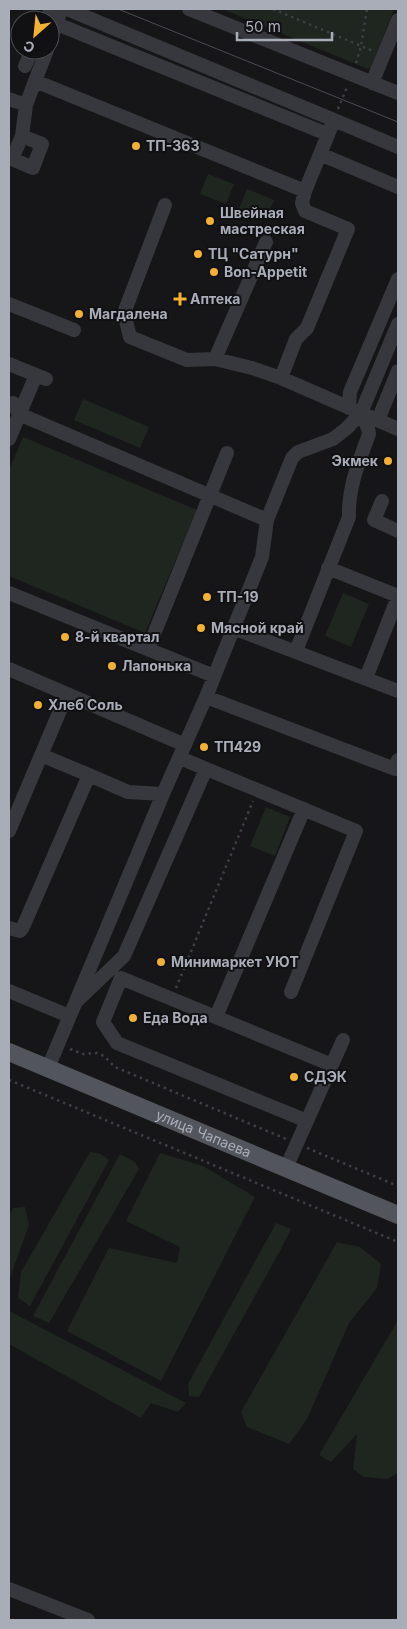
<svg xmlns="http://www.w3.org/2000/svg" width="407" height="1629" font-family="Inter,sans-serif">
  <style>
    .green { fill: #1e261f }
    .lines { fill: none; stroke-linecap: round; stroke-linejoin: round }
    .path { stroke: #3d3f44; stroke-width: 2.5; stroke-dasharray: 2.5 4; stroke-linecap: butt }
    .minor { stroke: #37383d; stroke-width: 14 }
    .major { stroke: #53555c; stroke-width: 18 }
    .tram { stroke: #4a4c52; stroke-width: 1 }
    .poi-dot { fill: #f2b134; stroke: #111113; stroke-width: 2 }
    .labels { text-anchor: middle; stroke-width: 4; stroke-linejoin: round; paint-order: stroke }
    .poi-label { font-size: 14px; font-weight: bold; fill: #a8adb8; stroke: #111113; text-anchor: start }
    .street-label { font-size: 14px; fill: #a8adb8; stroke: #111113 }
  </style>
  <rect width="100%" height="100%" fill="#161618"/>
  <!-- green -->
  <path class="green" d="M222,9H394L371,68L368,69Z
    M208,174L234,184L226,204L200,194Z
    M247,189L274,200L266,220L239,209Z
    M83,399L149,427L140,448L74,420Z
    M23,437L197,510L145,633L9,576V470Z
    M343,593L369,604L351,647L325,636Z
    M266,807L290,817L275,856L250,846Z
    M90,1152L101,1154L109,1160L30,1306L18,1298L21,1272Z
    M160,1153L203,1166L255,1197L161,1381L67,1331L109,1248L177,1263L180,1247L126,1221Z
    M120,1154L135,1162L139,1169L49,1323L33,1316Z
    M25,1207L29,1225L9,1280V1216L13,1208Z
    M276,1223L291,1229L281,1249L199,1397L189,1396L188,1384Z
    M337,1242L360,1247L381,1264L377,1288L349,1323L307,1419L289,1444L247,1427L241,1412Z
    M9,1311L186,1403L178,1412L151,1403L141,1418L9,1344Z
    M398,1320V1473L387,1479L364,1477L353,1469L357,1434L331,1462L319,1455Z"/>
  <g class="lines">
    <!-- path -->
    <path class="path" d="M273,9L373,51
      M356,63L361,46L367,9
      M338,109L347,87
      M176,988L253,801
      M70,1049L83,1054L97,1053L104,1056L115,1067L286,1139
      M9,1080L398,1242
      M307,1148L398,1186"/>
    <!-- minor -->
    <path class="minor" d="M67,9L334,120
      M189,9L398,93
      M46,20L51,9
      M57,24L327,134
      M50,41L59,16
      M25,66L32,50
      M35,81L47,50
      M372,83L398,20
      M9,99L26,105L35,81L305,191L334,120L398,147
      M22,136L42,144L33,168L12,159L22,136L26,105
      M320,154L398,187
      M165,205L124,313L130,337L187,360L215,359L252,368L281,378L398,429
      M9,304L74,330
      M215,359L266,242
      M9,364L46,379
      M281,378L296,339L307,328L348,229L305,211L302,203L305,191
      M13,403L19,414L267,520
      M349,408L350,392L398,279
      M378,420L398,371
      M9,439L36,375
      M382,501L374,520L398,531
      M328,568L398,596
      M9,593L214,676
      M233,628L398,691
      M148,649L227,453
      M296,651L349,517C348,487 359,462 369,434L368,428L361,413
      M9,669L185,745
      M366,678L398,597
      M206,697L395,769L398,760
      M41,755L89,775
      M180,758L356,831L291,992
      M9,831L67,694
      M9,928L20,931L23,927L89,775L128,792L163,794L206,697L262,557L267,520L292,458L298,452L333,439L347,428L361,413L398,324
      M9,991L69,1016
      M78,1000L124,956L206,769
      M216,1017L304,809
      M48,1068L163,794
      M307,1121L117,1043L103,1022L121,978L332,1065
      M286,1168L343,1040
      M9,1589L88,1620"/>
    <!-- major -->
    <path class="major" id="s1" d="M9,1052L398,1215"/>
    <!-- tram -->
    <path class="tram" d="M118,9L398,122"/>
  </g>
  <!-- markers -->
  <g class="poi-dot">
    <circle cx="136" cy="146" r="5"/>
    <circle cx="210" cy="221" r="5"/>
    <circle cx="198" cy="254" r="5"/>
    <circle cx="214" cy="272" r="5"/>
    <path d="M177.5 291.5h5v5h5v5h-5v5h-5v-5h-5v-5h5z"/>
    <circle cx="79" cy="314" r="5"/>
    <circle cx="388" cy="461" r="5"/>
    <circle cx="207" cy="597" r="5"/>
    <circle cx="201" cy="628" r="5"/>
    <circle cx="65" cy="637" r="5"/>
    <circle cx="112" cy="666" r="5"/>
    <circle cx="38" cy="705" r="5"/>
    <circle cx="204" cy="747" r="5"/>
    <circle cx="161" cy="962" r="5"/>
    <circle cx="133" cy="1018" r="5"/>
    <circle cx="294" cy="1077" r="5"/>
  </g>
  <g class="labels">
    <!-- poi labels -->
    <g class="poi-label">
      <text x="146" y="151">ТП-363</text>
      <text x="220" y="218">Швейная<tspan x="220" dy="16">мастреская</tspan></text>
      <text x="208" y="259">ТЦ "Сатурн"</text>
      <text x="224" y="277">Bon-Appetit</text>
      <text x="190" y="304">Аптека</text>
      <text x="89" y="319">Магдалена</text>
      <text x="378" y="466" text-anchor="end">Экмек</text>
      <text x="217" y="602">ТП-19</text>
      <text x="211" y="633">Мясной край</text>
      <text x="75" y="642">8-й квартал</text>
      <text x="122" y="671">Лапонька</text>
      <text x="48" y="710">Хлеб Соль</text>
      <text x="214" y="752">ТП429</text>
      <text x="171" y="967">Минимаркет УЮТ</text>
      <text x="143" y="1023">Еда Вода</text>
      <text x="304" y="1082">СДЭК</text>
    </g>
    <!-- street labels -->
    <g class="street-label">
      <text dy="5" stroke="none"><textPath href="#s1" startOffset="211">улица Чапаева</textPath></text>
    </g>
  </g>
  <!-- border -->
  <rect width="407" height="1629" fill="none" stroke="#a8adb8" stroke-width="20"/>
  <!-- north arrow -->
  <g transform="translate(35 35) rotate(207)"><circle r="24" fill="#111113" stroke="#4d4f55"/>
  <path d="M0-4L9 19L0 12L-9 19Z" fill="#f2b134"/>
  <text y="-8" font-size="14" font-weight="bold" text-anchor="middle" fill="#a8adb8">С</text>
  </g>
  <!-- scale -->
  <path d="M237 32v8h95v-8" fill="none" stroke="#a8adb8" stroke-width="2.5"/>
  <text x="245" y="32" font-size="15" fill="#a8adb8" stroke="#111113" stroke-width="4" paint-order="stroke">50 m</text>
</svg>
